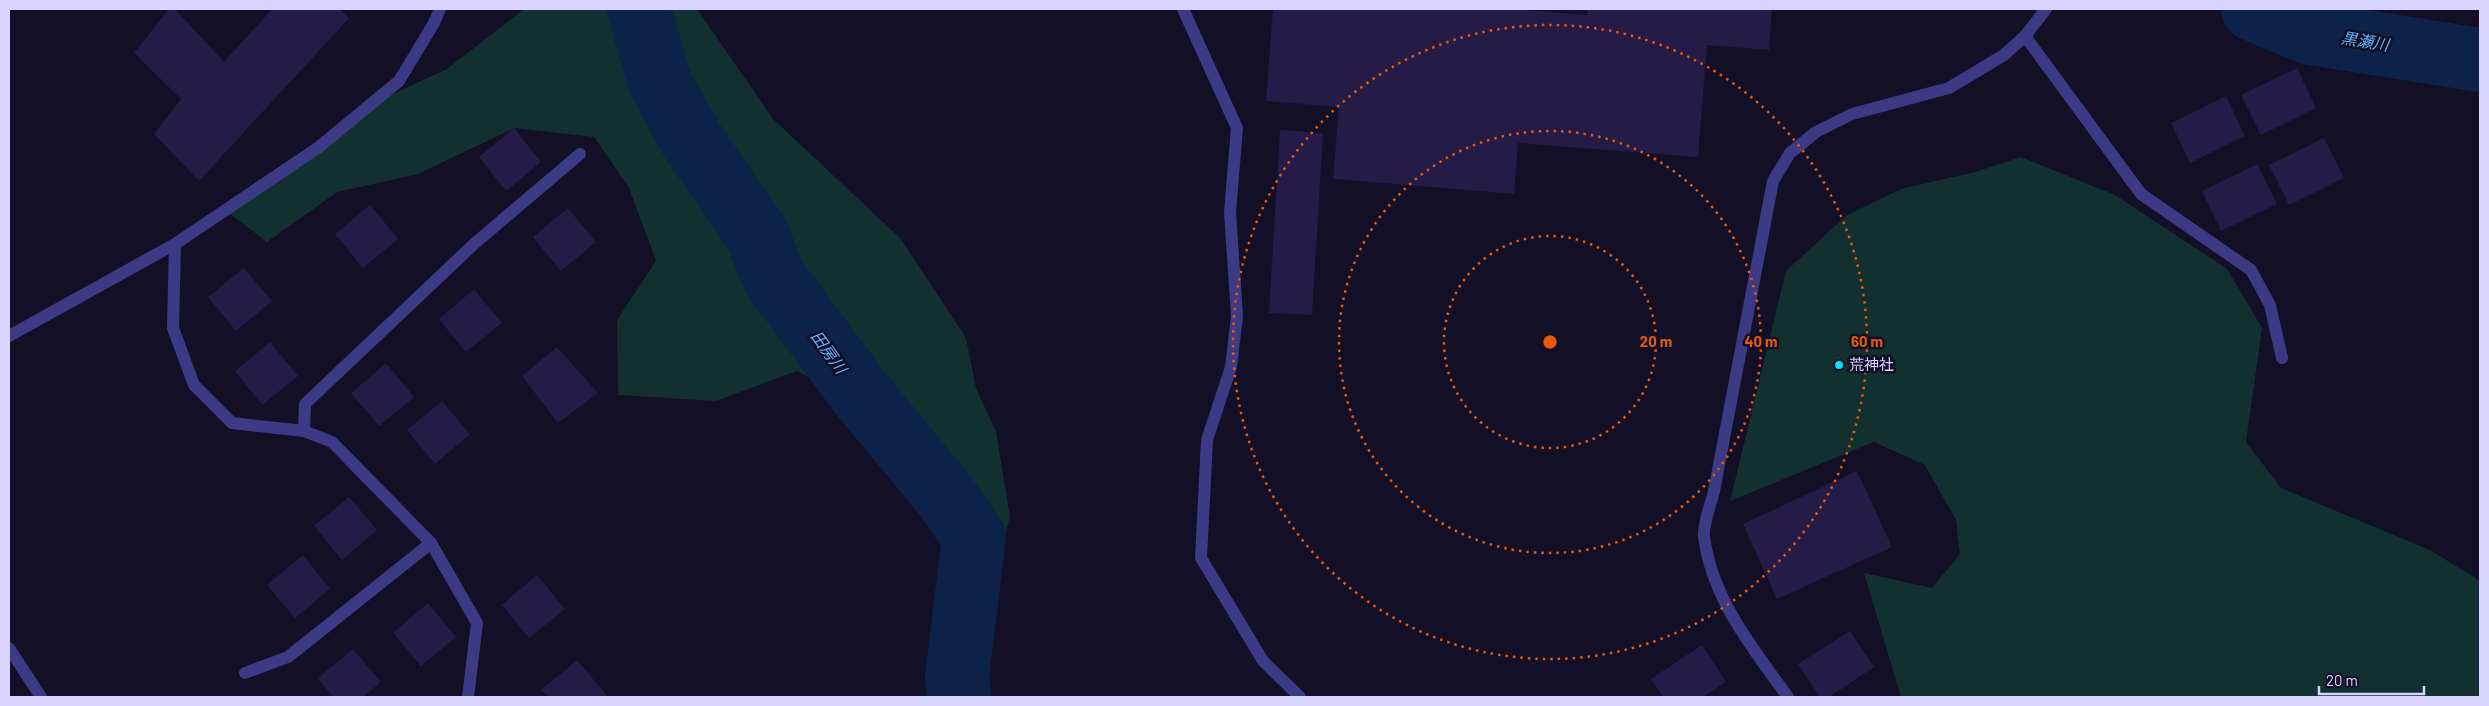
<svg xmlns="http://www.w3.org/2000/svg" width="2489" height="706" font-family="Barlow,'Noto Sans JP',sans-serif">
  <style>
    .green { fill: #12302f }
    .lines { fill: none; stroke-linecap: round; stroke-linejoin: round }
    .river { stroke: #0c2248; stroke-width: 64 }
    .building { fill: #241b47 }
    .minor { stroke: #3d3a85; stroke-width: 12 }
    .ring { fill: none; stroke: #e8590c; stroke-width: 2.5; stroke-dasharray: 2.5 5 }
    .poi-dot { fill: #00e5ff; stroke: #130f26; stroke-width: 2 }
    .labels { text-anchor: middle; stroke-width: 5; stroke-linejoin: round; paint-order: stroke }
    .poi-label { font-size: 15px; fill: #d9d4ff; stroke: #130f26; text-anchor: start }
    .water-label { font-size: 16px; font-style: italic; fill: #62b6ff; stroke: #130f26 }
    .centre { fill: #e8590c; stroke: #130f26; stroke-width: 2.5 }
    .ring-label { font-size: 15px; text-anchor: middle; font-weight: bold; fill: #e8590c; stroke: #130f26; stroke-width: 5; stroke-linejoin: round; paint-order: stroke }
  </style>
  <rect width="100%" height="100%" fill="#130f26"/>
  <!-- green -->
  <path class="green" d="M524,9H697L773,119L900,238L966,338L976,388L996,432L1010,517L995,570L970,569L872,409L797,371L716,401L618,395L617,320L656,261L629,188L594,137L514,128L418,174L337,192L267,242L225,210L369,105L447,69Z
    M2021,157L2115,195L2227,269L2262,328L2246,442L2281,488L2430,550L2480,581V697H1901L1864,573L1932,588L1960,554L1956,520L1925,465L1874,442L1730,501L1786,271L1847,215L1901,189L1975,172Z"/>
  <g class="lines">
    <!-- river -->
    <path class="river" d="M639,9L660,83L693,142L757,234L773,276L861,394L944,494L974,537L957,677L959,697
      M2253,9L2310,33L2480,60"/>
  </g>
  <!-- building -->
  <path class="building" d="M169,9H175L224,62L272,9H340L349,18L199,181L154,134L181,99L134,53Z
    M1273,9H1515L1587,15L1588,9H1772L1769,50L1707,45L1698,157L1518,143L1514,194L1333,179L1339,107L1266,101Z
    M2297,68L2316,108L2261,135L2241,95Z
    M2226,96L2245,136L2190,163L2171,123Z
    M514,128L541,162L506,191L479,157Z
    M1280,130L1323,133L1312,315L1269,313Z
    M2324,138L2344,178L2289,205L2269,165Z
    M2257,164L2277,204L2221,231L2202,191Z
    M370,205L398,239L363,268L335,234Z
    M568,208L596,242L561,271L533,237Z
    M244,268L272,301L236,331L208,297Z
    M474,289L502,323L466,352L439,319Z
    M270,342L298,376L262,405L235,371Z
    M557,347L598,393L558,423L522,376Z
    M386,363L414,397L379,426L351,393Z
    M442,401L470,434L435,464L407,430Z
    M1857,471L1892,547L1777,599L1743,524Z
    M349,497L377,530L342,560L314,526Z
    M303,555L330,589L295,618L267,585Z
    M537,575L565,609L529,638L502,605Z
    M428,603L456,637L421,666L393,633Z
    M1850,631L1874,667L1829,697H1820L1798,664Z
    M1702,645L1726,682L1703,697H1663L1651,679Z
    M353,649L381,682L363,697H333L318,678Z
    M577,660L608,697H550L541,690Z"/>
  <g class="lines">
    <!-- minor -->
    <path class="minor" d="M1183,9L1237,128L1230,212L1237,316L1231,367L1207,440L1201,558L1263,661L1300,697
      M2025,36L2141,194L2251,270L2270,305L2282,358
      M175,244L173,328L194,385L232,423L304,431L332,442L431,543L477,623L468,697
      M9,336L175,244L319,147L399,81L434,23L440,9
      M304,431L305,404L474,244L580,154
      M9,648L41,697
      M245,673L288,657L431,543
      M1788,697C1753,649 1711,597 1704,536C1703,523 1711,504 1714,491L1773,181L1790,153L1816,132L1852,114L1949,88L2004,55L2025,36L2046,9"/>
  </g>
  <!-- distance rings -->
  <g class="ring">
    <circle cx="1550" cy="342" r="106"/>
    <circle cx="1550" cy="342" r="211"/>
    <circle cx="1550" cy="342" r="317"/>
  </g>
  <!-- markers -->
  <circle class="poi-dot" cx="1839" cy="365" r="5"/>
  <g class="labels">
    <!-- poi labels -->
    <g class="poi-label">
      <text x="1849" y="370">荒神社</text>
    </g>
    <!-- water labels -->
    <g class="water-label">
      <text transform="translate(2365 41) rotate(9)" y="6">黒瀬川</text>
      <text transform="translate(829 352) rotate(54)" y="6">田房川</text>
    </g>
  </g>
  <circle cx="1550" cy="342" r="8" class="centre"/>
  <g class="ring-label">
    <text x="1656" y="347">20 m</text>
    <text x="1761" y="347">40 m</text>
    <text x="1867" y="347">60 m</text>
  </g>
  <!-- border -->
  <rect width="2489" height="706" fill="none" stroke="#d9d4ff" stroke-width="20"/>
  <!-- scale -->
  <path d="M2319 686v8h105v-8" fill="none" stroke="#d9d4ff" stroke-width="2.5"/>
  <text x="2326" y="686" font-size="15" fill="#d9d4ff" stroke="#130f26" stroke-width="4" paint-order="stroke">20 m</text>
</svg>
